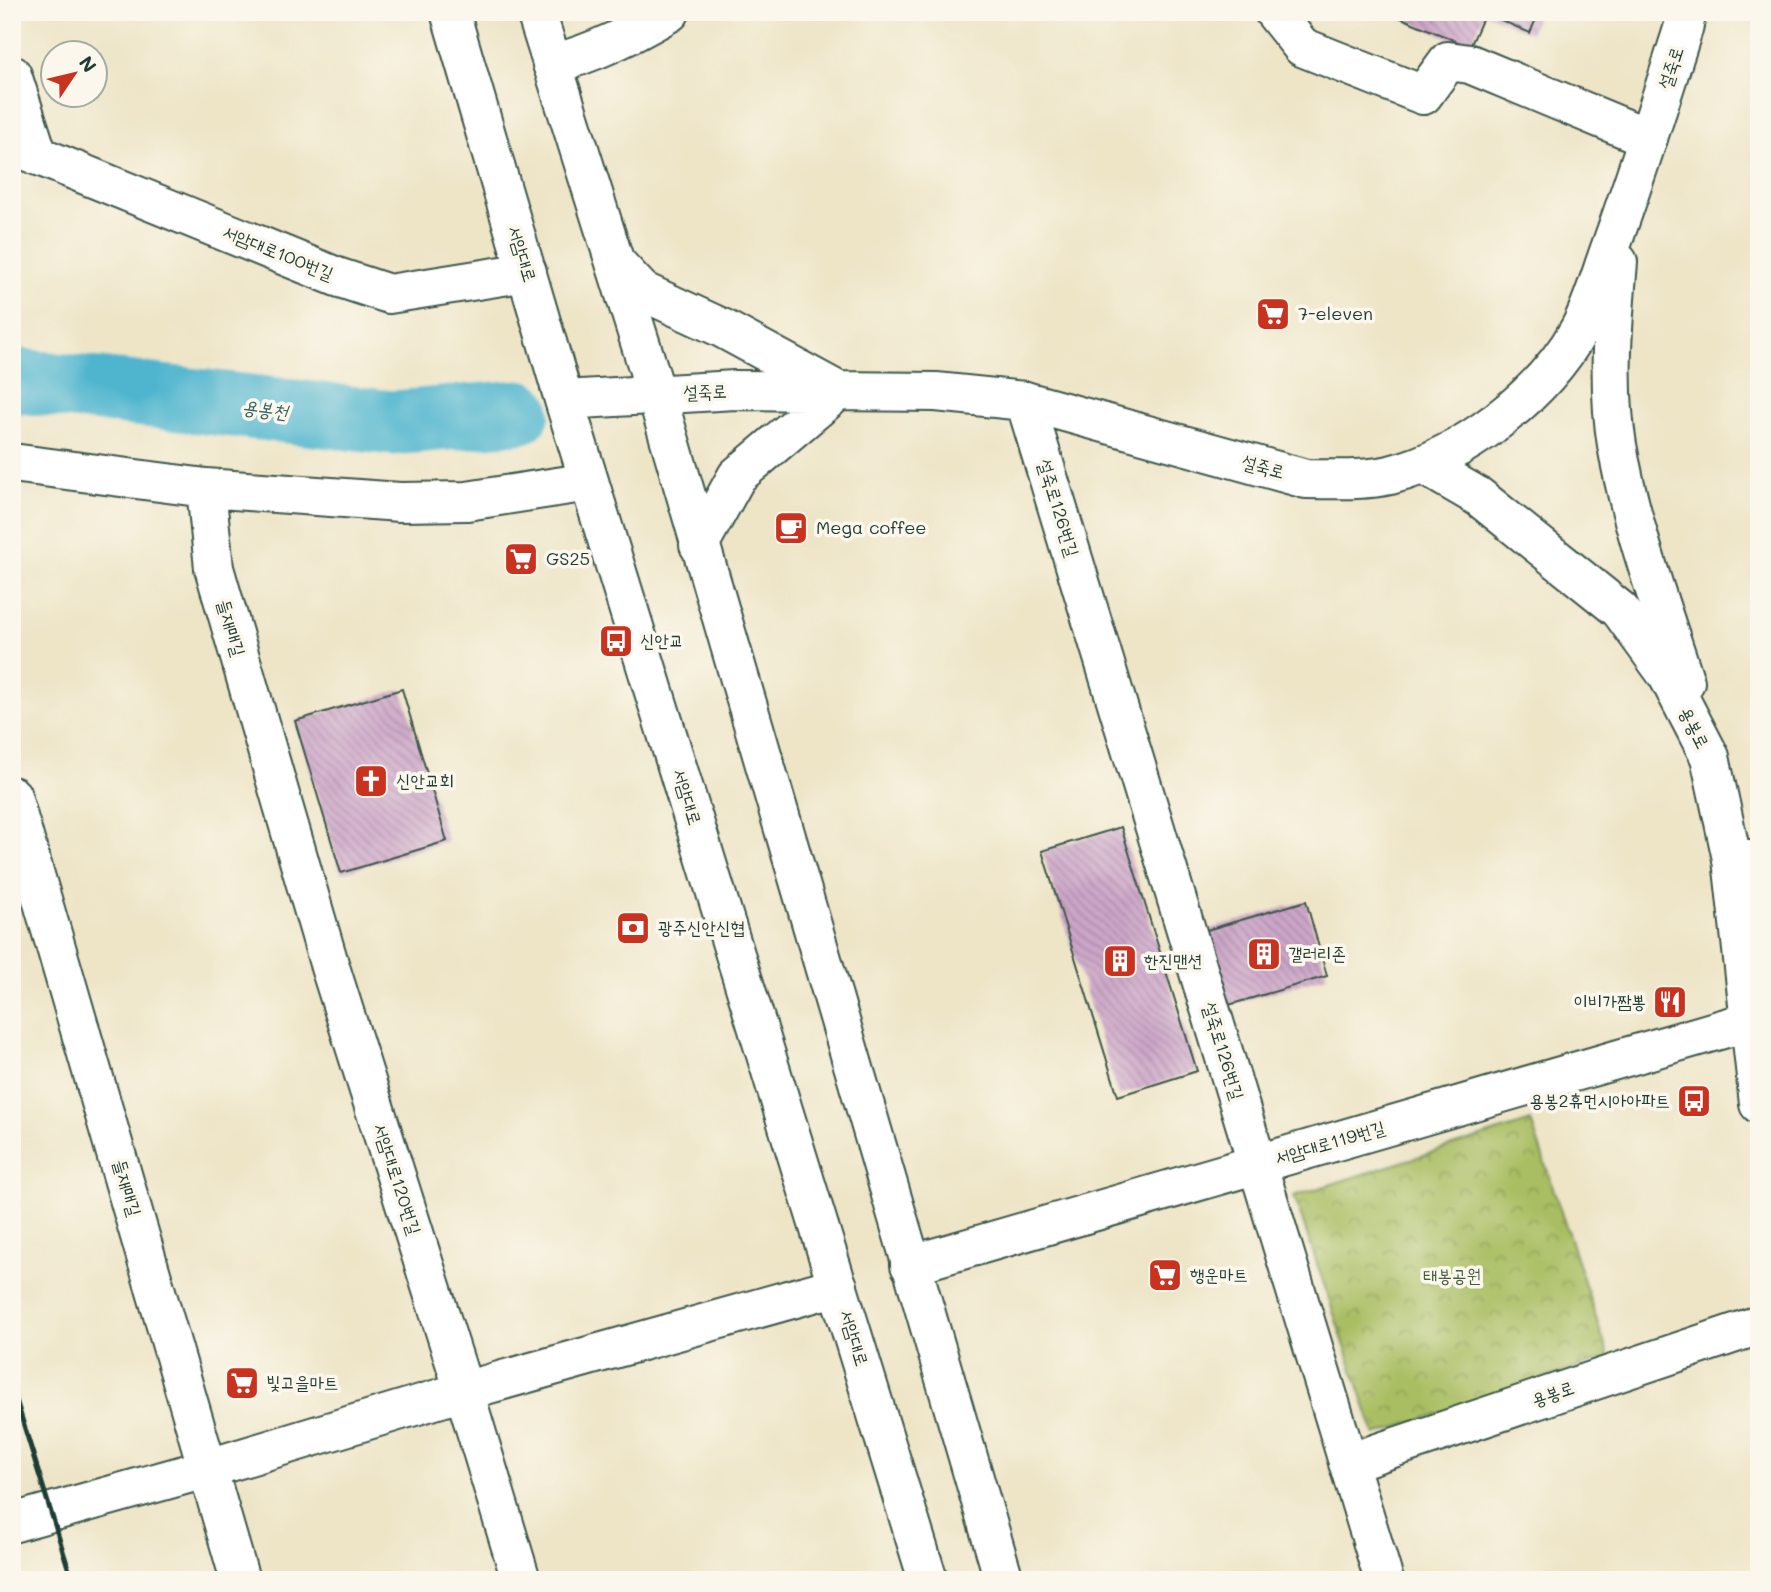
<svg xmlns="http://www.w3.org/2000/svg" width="1771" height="1592" font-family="Mali,'Poor Story',sans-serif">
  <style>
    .park { fill: url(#park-crowns); stroke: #647e4b; stroke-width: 2 }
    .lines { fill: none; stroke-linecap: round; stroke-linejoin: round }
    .river { stroke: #50b5cf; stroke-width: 65 }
    .building { fill: url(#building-back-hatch) }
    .minor-casing { stroke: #3e564a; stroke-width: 42 }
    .major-casing { stroke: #3e564a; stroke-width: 42 }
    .minor { stroke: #fff; stroke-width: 38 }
    .major { stroke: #fff; stroke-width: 38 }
    .rail { stroke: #1f3d34; stroke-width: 5 }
    .labels { text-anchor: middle; stroke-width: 7; stroke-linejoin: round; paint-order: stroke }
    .street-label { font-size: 18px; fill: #1f3d34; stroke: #fbf7ec }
    .poi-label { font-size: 18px; fill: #1f3d34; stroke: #fbf7ec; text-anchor: start }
    .park-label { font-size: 18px; fill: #425d40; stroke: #fbf7ec }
    .water-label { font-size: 19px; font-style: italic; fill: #2e6162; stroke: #fbf7ec }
  </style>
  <defs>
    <pattern id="park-crowns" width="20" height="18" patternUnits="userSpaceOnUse" patternTransform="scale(1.75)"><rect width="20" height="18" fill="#a9be62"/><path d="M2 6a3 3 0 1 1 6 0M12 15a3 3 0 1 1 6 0" fill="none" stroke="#899c52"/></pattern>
    <pattern id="building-back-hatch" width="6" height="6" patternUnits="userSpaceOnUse" patternTransform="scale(1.75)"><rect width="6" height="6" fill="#cda6c9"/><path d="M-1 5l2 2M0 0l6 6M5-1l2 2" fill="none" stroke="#a688a4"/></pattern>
  </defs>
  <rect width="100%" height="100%" fill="#fbf7ec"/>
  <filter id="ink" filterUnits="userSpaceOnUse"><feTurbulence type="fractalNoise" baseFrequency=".0143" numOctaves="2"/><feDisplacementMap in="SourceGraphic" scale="14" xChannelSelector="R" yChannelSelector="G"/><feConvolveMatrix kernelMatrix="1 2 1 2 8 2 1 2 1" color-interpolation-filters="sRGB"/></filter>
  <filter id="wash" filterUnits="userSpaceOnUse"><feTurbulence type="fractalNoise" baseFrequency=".00686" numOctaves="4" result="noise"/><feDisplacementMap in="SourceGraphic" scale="28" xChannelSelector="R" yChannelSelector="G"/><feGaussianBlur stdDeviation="1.57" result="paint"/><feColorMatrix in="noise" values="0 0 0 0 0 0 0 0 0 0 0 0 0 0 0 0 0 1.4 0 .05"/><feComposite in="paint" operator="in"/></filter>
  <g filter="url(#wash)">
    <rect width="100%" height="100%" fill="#eee5c7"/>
    <!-- park -->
    <path class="park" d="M1531,1121L1609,1357L1375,1435L1294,1196Z"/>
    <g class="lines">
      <!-- river -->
      <path class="river" d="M12,380L393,423L518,412"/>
    </g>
    <g id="blocks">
      <!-- building -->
      <path class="building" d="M1387,12H1539L1530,33L1485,13L1470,47Z
        M402,689L447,841L341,873L295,721Z
        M1121,827L1197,1071L1118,1096L1042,851Z
        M1306,901L1327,976L1222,1007L1200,932Z"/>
    </g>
  </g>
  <g filter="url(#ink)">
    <use href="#blocks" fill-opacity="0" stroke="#3e564a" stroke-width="2"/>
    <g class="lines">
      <!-- minor casing -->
      <g class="minor-casing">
        <path id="minor" d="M1274,12L1302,47L1423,95L1448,61L1470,64L1648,138
          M552,64C595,53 632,34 670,12
          M12,75L38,156
          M12,145L337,277L389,294L527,272
          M1025,401L1384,1580
          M12,463L206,488L400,502L467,501L589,482
          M206,488L214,568L330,967L464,1391L521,1580
          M12,796L240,1580
          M1732,859H1759
          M910,1265L1750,1021
          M1348,1463L1759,1325
          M12,1523L209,1468L464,1391L838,1286"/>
      </g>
      <!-- major casing -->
      <g class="major-casing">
        <path id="major" d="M450,12L564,400L928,1580
          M536,12L656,393L1004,1580
          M615,262L642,291L722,328L838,391L737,476L699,545
          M1618,262C1613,323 1607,384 1617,445C1631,526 1660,604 1685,682
          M564,400L735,390L936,392L1025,401L1306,479C1333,479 1363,481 1390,475C1463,457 1543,395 1579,330C1593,304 1601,273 1611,246C1637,174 1660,102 1683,29L1687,12
          M1424,465L1479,497L1620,610L1668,676L1710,757L1732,859L1759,1104"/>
      </g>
      <!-- minor -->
      <use href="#minor" class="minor"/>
      <!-- major -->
      <use href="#major" class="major"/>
      <!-- rail -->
      <path class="rail" d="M12,1387L72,1580"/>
    </g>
  </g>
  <!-- icons -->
  <defs>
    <g id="supermarket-square" transform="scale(1.75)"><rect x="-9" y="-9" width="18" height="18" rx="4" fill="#c8321e" stroke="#fbf7ec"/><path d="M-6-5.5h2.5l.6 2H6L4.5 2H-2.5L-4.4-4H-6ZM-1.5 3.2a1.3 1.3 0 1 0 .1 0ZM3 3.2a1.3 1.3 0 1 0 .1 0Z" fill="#fff"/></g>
    <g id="cafe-square" transform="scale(1.75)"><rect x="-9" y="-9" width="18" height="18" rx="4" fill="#c8321e" stroke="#fbf7ec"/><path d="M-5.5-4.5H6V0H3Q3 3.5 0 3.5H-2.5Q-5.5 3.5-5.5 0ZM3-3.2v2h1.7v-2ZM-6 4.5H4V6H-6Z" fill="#fff"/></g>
    <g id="bus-square" transform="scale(1.75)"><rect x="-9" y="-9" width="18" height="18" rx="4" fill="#c8321e" stroke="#fbf7ec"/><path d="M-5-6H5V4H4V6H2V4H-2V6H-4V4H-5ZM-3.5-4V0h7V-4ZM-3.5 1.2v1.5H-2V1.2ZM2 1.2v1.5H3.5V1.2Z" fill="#fff"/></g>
    <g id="church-square" transform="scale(1.75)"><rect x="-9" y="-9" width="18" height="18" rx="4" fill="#c8321e" stroke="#fbf7ec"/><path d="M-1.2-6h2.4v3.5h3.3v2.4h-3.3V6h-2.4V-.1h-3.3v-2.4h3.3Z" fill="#fff"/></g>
    <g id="bank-square" transform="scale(1.75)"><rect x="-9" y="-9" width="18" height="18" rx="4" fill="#c8321e" stroke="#fbf7ec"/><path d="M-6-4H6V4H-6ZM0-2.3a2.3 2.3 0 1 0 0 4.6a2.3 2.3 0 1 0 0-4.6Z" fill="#fff"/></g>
    <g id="building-square" transform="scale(1.75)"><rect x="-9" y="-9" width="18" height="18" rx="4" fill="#c8321e" stroke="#fbf7ec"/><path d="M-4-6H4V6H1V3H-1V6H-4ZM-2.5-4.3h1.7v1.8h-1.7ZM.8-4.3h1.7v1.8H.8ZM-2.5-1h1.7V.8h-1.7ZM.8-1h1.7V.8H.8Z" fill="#fff"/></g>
    <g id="restaurant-square" transform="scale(1.75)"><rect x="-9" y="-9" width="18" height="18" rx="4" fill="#c8321e" stroke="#fbf7ec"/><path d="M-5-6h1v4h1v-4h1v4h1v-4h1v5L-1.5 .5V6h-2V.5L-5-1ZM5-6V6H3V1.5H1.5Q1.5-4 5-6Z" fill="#fff"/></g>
  </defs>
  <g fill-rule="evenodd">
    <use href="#supermarket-square" x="1273" y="314"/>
    <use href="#cafe-square" x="791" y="528"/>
    <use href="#supermarket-square" x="521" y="559"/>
    <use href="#bus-square" x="616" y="641"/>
    <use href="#church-square" x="371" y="781"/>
    <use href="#bank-square" x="633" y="928"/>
    <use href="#building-square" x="1264" y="954"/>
    <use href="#building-square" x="1120" y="961"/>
    <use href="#restaurant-square" x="1670" y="1002"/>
    <use href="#bus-square" x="1694" y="1101"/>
    <use href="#supermarket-square" x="1165" y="1275"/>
    <use href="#supermarket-square" x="242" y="1383"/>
  </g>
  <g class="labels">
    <!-- street labels -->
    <g class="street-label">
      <text transform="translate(1671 68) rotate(-72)" y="6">설죽로</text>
      <text transform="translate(278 253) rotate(22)" y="6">서암대로100번길</text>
      <text transform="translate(522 254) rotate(73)" y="6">서암대로</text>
      <text transform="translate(705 392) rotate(-2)" y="6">설죽로</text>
      <text transform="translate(1263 467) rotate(15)" y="6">설죽로</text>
      <text transform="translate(1058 508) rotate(73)" y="6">설죽로126번길</text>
      <text transform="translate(231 628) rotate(74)" y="6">들재매길</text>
      <text transform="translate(1694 728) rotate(63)" y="6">용봉로</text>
      <text transform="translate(687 797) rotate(73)" y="6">서암대로</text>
      <text transform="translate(1223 1051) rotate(73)" y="6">설죽로126번길</text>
      <text transform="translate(1330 1143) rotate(-16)" y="6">서암대로119번길</text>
      <text transform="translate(397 1179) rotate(72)" y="6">서암대로120번길</text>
      <text transform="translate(127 1188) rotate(74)" y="6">들재매길</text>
      <text transform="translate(854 1338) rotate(73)" y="6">서암대로</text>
      <text transform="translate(1553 1394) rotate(-19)" y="6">용봉로</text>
    </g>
    <!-- poi labels -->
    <g class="poi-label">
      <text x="1298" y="320">7-eleven</text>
      <text x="816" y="534">Mega coffee</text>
      <text x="546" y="565">GS25</text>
      <text x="640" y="647">신안교</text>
      <text x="396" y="787">신안교회</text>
      <text x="658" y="934">광주신안신협</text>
      <text x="1288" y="960">갤러리존</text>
      <text x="1144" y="967">한진맨션</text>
      <text x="1646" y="1008" text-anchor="end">이비가짬뽕</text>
      <text x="1670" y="1107" text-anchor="end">용봉2휴먼시아아파트</text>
      <text x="1190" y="1281">행운마트</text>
      <text x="266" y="1389">빛고을마트</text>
    </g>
    <!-- park labels -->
    <g class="park-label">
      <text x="1452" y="1282">태봉공원</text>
    </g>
    <!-- water labels -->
    <g class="water-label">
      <text transform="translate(265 409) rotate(7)" y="7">용봉천</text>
    </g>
  </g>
  <!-- margin -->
  <rect width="1771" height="1592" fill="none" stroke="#fbf7ec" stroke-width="42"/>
  <!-- north arrow -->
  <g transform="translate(74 74) rotate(55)"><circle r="33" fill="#fbf7ec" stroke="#a3ada2" stroke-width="2"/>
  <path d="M0-5L12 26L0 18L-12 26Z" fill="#c8321e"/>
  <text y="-10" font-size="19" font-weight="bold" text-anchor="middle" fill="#1f3d34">N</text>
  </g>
</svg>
